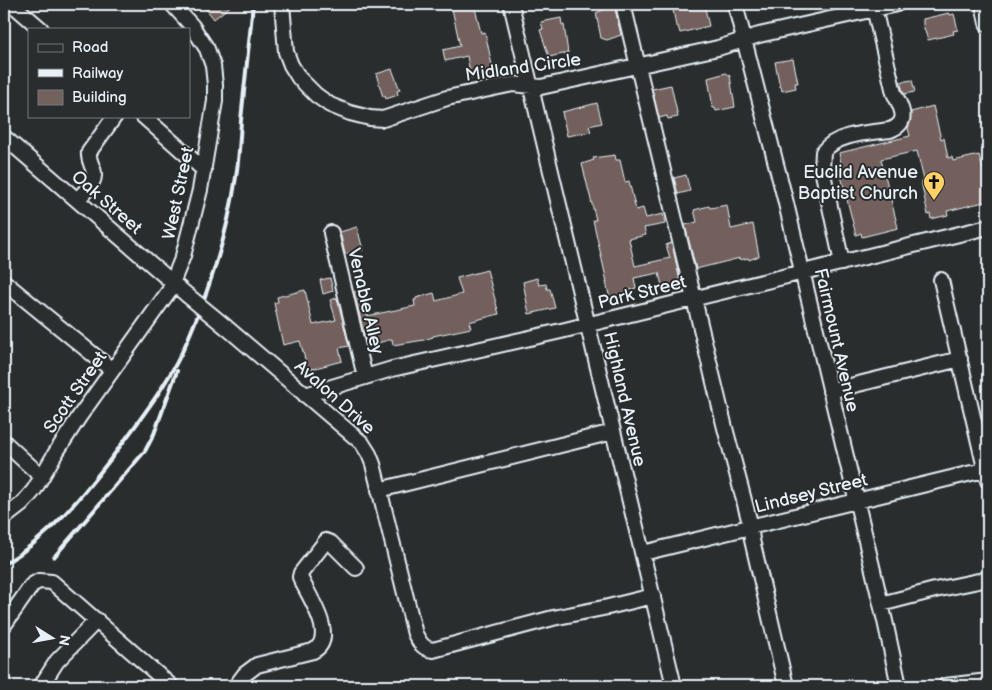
<svg xmlns="http://www.w3.org/2000/svg" width="992" height="690" font-family="'Balsamiq Sans',sans-serif">
  <style>
    .building { fill: #73615b; stroke: #e8f1f8 }
    .lines { fill: none; stroke-linecap: round; stroke-linejoin: round }
    .minor-casing { stroke: #e8f1f8; stroke-width: 18 }
    .major-casing { stroke: #e8f1f8; stroke-width: 20 }
    .minor { stroke: #2a2d2e; stroke-width: 14 }
    .major { stroke: #2a2d2e; stroke-width: 16 }
    .rail { stroke: #e8f1f8; stroke-width: 4 }
    .minor-bridge-casing { stroke: #e8f1f8; stroke-width: 18; stroke-linecap: butt }
    .minor-bridge { stroke: #2a2d2e; stroke-width: 14 }
    .labels { text-anchor: middle; stroke-width: 4; stroke-linejoin: round; paint-order: stroke }
    .street-label { font-size: 18px; fill: #e8f1f8; stroke: #2a2d2e }
    .poi-label { font-size: 18px; fill: #e8f1f8; stroke: #2a2d2e; text-anchor: end }
  </style>
  <rect width="100%" height="100%" fill="#2a2d2e"/>
  <filter id="ink" filterUnits="userSpaceOnUse"><feTurbulence type="fractalNoise" baseFrequency=".02" numOctaves="2"/><feDisplacementMap in="SourceGraphic" scale="10" xChannelSelector="R" yChannelSelector="G"/><feConvolveMatrix kernelMatrix="1 2 1 2 8 2 1 2 1" color-interpolation-filters="sRGB"/></filter>
  <g filter="url(#ink)">
    <!-- building -->
    <path class="building" d="M202,4H233L214,19Z
      M451,4H474L481,33L485,32L495,79L481,82L480,76L471,78L467,56L445,61L443,50L460,46Z
      M672,4H704L709,26L680,33L678,26H676Z
      M614,5L621,35L607,40L601,38L596,13Z
      M949,13L950,15L954,14L958,30L953,31L954,34L928,40L923,25V19Z
      M561,18L562,25H564L568,53L549,57L540,30L543,29L541,22Z
      M793,59L798,83H795L796,88L782,91L781,86L780,87L775,62Z
      M392,69L400,90L397,91L398,95L386,99L385,96L383,97L376,74Z
      M726,73L730,76L735,107L716,111L715,108H713L708,78Z
      M912,80L915,92L904,94L900,82Z
      M671,85L678,117L668,119L667,116L659,118L652,89Z
      M597,103L602,123L589,126L591,132L567,136L562,112Z
      M933,106L941,139L944,138L948,158L952,157L953,161L979,155L983,170L988,169V201L947,211L948,215L931,219L930,214L928,215L922,186V181L924,180L917,151L881,159L898,228L862,237L861,233L856,235L838,164L841,163L839,153L910,136L908,128L910,122L911,112Z
      M615,155L616,160H620L625,182L629,181L636,210L643,208L646,218L663,214L665,224L644,228L646,235L629,239L635,266L670,258L666,245L672,243L680,282L662,286L659,273L634,278L636,288L624,292L625,295L610,299L606,282H607L593,220H596L582,164L594,160L593,158Z
      M686,175L690,191L678,194L674,178Z
      M727,205L731,229L753,224L759,256L749,260L748,258L740,260V258L696,269L685,225L697,222L694,210L709,206L710,208Z
      M357,227L363,250L345,254L340,232Z
      M487,270L499,314L469,322L471,328L433,336V337L424,340L393,345L392,339L367,346L354,292L359,291L367,316L415,306L414,300H416V298L434,293L436,301L462,294L457,278Z
      M330,278L333,291L323,294L320,280Z
      M537,278L539,285L546,284L547,289H550L555,308L529,314L523,282Z
      M305,290L313,325L336,320L330,300L337,298L349,346L339,348L342,361L308,370L300,341L283,345L274,303L278,302L277,297Z"/>
    <g class="lines">
      <!-- minor casing -->
      <g class="minor-casing">
        <path id="minor" d="M12,4L41,29
          M282,4L286,52L291,65L299,78L316,95L330,105L350,113L370,118L383,119L447,98L513,84L541,87L718,48L759,35L897,4
          M511,4L674,686
          M623,4L725,428L750,523L752,540L786,686
          M735,4L785,199L885,621L899,686
          M143,116L204,170
          M4,137L187,295
          M77,200C85,191 98,182 93,169C91,163 88,159 89,152L115,116
          M331,233L365,377
          M842,263L822,169L823,152C837,133 869,133 890,130C911,122 901,107 894,93L873,4
          M941,280L988,481
          M4,282L112,370
          M226,327L362,443L369,454L373,464L415,634C420,643 423,649 433,650L553,618L608,607L653,596
          M830,391L960,359
          M305,395L392,369L561,331L988,227
          M4,442L42,477
          M379,490L613,432
          M4,518L22,504L34,490L55,454L79,417L169,291L183,256L200,190L215,101V85L213,66L207,49L192,26L172,4
          M643,553L988,469
          M881,604L935,590L988,579
          M4,625L32,585L39,581L52,582L171,686
          M41,686L57,661L97,620
          M236,686L245,674L257,665L313,651C339,638 307,594 300,577L301,573L326,541L331,543L356,568
          M945,686L988,681"/>
      </g>
      <!-- major casing -->
      <g class="major-casing">
        <path id="major" d="M984,4L988,23"/>
      </g>
      <!-- minor -->
      <use href="#minor" class="minor"/>
      <!-- major -->
      <use href="#major" class="major"/>
      <!-- rail -->
      <path class="rail" d="M54,557L145,451L154,434L177,371
        M4,564C49,538 81,497 113,456C140,419 170,382 188,339C210,288 228,232 236,177C239,158 240,139 241,120C245,81 249,43 253,4"/>
      <!-- minor-bridge casing -->
      <g class="minor-bridge-casing">
        <path id="minor-bridge" d="M187,295L226,327"/>
      </g>
      <!-- minor-bridge -->
      <use href="#minor-bridge" class="minor-bridge"/>
    </g>
  </g>
  <!-- icons -->
  <defs>
    <g id="church-pin" transform="scale(1.125)"><path d="M0 17L-7.5 6A9.5 9.5 0 1 1 7.5 6Z" fill="#ffd166" stroke="#2a2d2e"/><path d="M-1.2-6h2.4v3.5h3.3v2.4h-3.3V6h-2.4V-.1h-3.3v-2.4h3.3Z" fill="#111"/></g>
  </defs>
  <g fill-rule="evenodd">
    <use href="#church-pin" x="934" y="182"/>
  </g>
  <g class="labels">
    <!-- street labels -->
    <g class="street-label">
      <text transform="translate(523 67) rotate(-8)" y="6">Midland Circle</text>
      <text transform="translate(178 193) rotate(-78)" y="6">West Street</text>
      <text transform="translate(107 202) rotate(41)" y="6">Oak Street</text>
      <text transform="translate(642 292) rotate(-14)" y="6">Park Street</text>
      <text transform="translate(366 301) rotate(77)" y="6">Venable Alley</text>
      <text transform="translate(837 340) rotate(77)" y="6">Fairmount Avenue</text>
      <text transform="translate(75 392) rotate(-55)" y="6">Scott Street</text>
      <text transform="translate(335 397) rotate(42)" y="6">Avalon Drive</text>
      <text transform="translate(625 399) rotate(77)" y="6">Highland Avenue</text>
      <text transform="translate(811 493) rotate(-14)" y="6">Lindsey Street</text>
    </g>
    <!-- poi labels -->
    <g class="poi-label">
      <text x="918" y="178">Euclid Avenue<tspan x="918" dy="21">Baptist Church</tspan></text>
    </g>
  </g>
  <!-- margin -->
  <rect width="992" height="690" fill="none" stroke="#2a2d2e" stroke-width="20"/>
  <rect x="10" y="10" width="972" height="670" fill="none" stroke="#e8f1f8" stroke-width="2" filter="url(#ink)"/>
  <!-- legend -->
  <rect x="28" y="28" width="162" height="90" fill="#2a2d2e" stroke="#767b7f"/>
  <rect x="38" y="44" width="25" height="8" fill="#2a2d2e" stroke="#767b7f"/>
  <text x="72" y="52" font-size="15" fill="#e8f1f8">Road</text>
  <rect x="38" y="69" width="25" height="8" fill="#e8f1f8" stroke="#767b7f"/>
  <text x="72" y="78" font-size="15" fill="#e8f1f8">Railway</text>
  <rect x="38" y="90" width="25" height="15" fill="#73615b" stroke="#767b7f"/>
  <text x="72" y="102" font-size="15" fill="#e8f1f8">Building</text>
  <!-- north arrow -->
  <g transform="translate(52 638) rotate(101)" stroke="#2a2d2e" stroke-width="4" paint-order="stroke">
  <path d="M0-4L9 19L0 12L-9 19Z" fill="#e8f1f8"/>
  <text y="-8" font-size="14" font-weight="bold" text-anchor="middle" fill="#e8f1f8">N</text>
  </g>
</svg>
